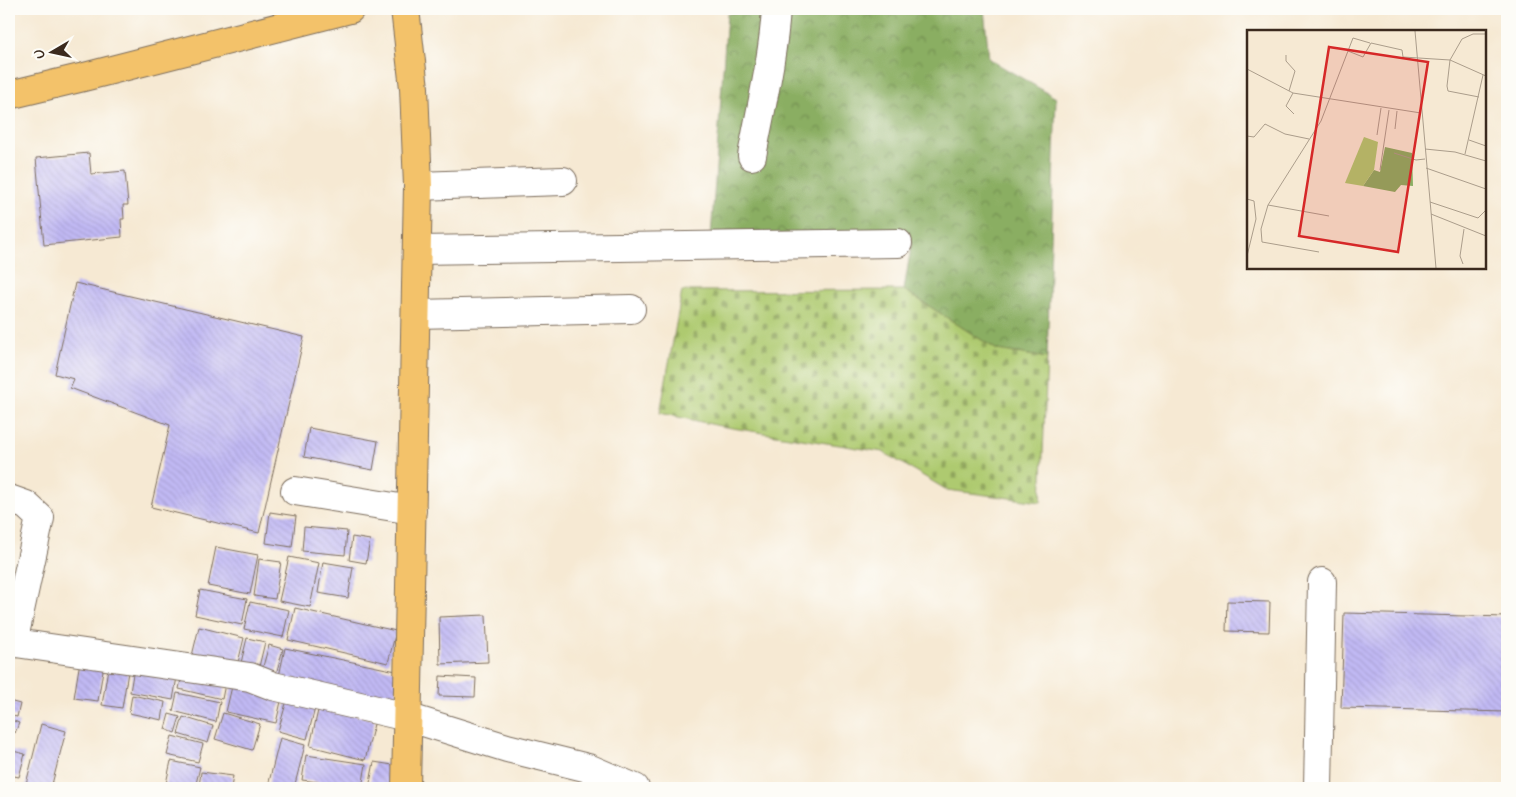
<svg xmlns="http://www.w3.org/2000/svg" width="1516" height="797" font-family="Mynerve,sans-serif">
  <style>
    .forest { fill: url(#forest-crowns); stroke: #626c40 }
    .cemetery { fill: url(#cemetery-stones); stroke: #747a47 }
    .building { fill: url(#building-back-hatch) }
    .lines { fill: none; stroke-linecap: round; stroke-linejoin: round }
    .minor-casing { stroke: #7c6d5d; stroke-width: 30 }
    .major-casing { stroke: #7c6d5d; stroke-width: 30 }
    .minor { stroke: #fff; stroke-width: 28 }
    .major { stroke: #f3c26a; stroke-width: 28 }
    .inset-road { fill: none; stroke: #ab9d8b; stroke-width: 1 }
    .view { fill: #d62828; fill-opacity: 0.15; stroke: #d62828; stroke-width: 2.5 }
    .inset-edge { fill: none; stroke: #3b2a1e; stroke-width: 2.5 }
  </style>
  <defs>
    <pattern id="forest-crowns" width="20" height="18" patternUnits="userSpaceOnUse" patternTransform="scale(1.25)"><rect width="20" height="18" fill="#8aae62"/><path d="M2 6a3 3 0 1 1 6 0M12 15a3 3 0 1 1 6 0" fill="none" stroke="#728e50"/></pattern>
    <pattern id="cemetery-stones" width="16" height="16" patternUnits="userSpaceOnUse" patternTransform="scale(1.25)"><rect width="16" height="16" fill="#aeca70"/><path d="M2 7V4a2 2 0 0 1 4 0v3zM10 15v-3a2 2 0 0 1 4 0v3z" fill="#8fa45b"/></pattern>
    <pattern id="building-back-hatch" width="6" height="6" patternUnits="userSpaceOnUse" patternTransform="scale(1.25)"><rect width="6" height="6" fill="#c1b9f4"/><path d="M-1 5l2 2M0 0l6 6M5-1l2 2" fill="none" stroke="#a79fd1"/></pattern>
  </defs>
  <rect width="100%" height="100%" fill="#fdfcf7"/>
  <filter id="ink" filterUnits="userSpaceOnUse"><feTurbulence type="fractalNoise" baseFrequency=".02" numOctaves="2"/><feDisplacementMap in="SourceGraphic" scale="10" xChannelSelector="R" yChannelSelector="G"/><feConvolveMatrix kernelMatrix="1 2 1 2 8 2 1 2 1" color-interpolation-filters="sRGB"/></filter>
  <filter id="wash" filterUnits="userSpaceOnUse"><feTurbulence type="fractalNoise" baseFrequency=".0096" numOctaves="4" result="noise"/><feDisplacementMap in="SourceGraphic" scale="20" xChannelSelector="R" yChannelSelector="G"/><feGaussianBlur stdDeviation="1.12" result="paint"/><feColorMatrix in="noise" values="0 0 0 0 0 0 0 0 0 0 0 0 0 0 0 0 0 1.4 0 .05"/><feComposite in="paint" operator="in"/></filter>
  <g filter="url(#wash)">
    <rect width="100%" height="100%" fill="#f6e9d3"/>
    <!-- forest -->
    <path class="forest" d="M758,9H984L989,59L1056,98L1047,358L997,350L904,290L912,241L711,237L727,14Z"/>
    <!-- cemetery -->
    <path class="cemetery" d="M904,290L997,350L1047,358L1041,502L947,490L883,452L720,426L660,413L682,291Z"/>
    <g id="blocks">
      <!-- building -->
      <path class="building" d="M89,153L91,174L125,171L128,205H123L124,219H121L122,237L44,245L36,158Z
        M75,283L304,337L259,533L151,507L170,425L70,388L74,379L55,374Z
        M309,428L378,441L373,470L304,457Z
        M270,512L296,516L292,547L266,543Z
        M304,527L347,531L345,555L302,551Z
        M352,537L370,540L366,563L349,560Z
        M216,547L258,555L250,594L208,586Z
        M289,557L319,563L310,607L279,601Z
        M259,559L281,562L275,599L254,596Z
        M323,562L353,567L348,598L318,593Z
        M200,590L247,599L242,625L195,615Z
        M1227,601L1270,602L1269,632L1226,631Z
        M250,602L289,610L283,637L244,629Z
        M295,608L396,631L388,663L288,640Z
        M1344,613L1507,617V712L1341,708Z
        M486,615L488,662L440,664L439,617Z
        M199,627L244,638L236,671L191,660Z
        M247,638L265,642L257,675L239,671Z
        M269,645L283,649L274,681L260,677Z
        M285,648L401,672L394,705L278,681Z
        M80,661L104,664L98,701L74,698Z
        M109,662L129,666L122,708L102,705Z
        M135,662L178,671L173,700L130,692Z
        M183,670L226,679L222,699L179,689Z
        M440,676L476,678L475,697L439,696Z
        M233,682L283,693L276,723L226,712Z
        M177,693L220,702L216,722L173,711Z
        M132,695L165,702L162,720L129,713Z
        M287,700L315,708L307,739L278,731Z
        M9,701L20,704L17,717L9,715Z
        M319,706L375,720L365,760L310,746Z
        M223,713L260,724L252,750L215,739Z
        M169,714L180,717L175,733L165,729Z
        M183,717L213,726L208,743L178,734Z
        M9,719L19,723L15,733L9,731Z
        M41,724L66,731L51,788H25Z
        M172,736L203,744L198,762L167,755Z
        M280,738L305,745L294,788H276L268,786Z
        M9,750L25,754L19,777L9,775Z
        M306,755L366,764L362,788L302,780Z
        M171,761L200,767L195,788H165Z
        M374,762L399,766L395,788H369Z
        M201,772L233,776L231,788L199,786Z
        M9,782L17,784L16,788H9Z"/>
    </g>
  </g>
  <g filter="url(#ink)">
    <use href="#blocks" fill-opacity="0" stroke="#7c6d5d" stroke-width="1"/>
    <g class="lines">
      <!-- minor casing -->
      <g class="minor-casing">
        <path id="minor" d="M752,156C761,107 773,58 776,9
          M418,186L563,181
          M417,250L898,243
          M416,314L631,309
          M295,491L412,510
          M9,499L26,505L40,518L13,643
          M9,642L250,677L273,686L407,717L507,748L588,768L635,788
          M1318,788L1322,582"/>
      </g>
      <!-- major casing -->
      <g class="major-casing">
        <path id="major" d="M405,9L414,88L418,186L406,788
          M9,95L84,77L350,9"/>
      </g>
      <!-- minor -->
      <use href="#minor" class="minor"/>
      <!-- major -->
      <use href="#major" class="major"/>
    </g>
  </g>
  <!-- overview -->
  <g transform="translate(1247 30)">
    <rect width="239" height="239" fill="#f6e9d3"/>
    <path d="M138,117L165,123L166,156L154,155L148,162L116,156L127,140L133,142Z" fill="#8aae62"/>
    <path d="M117,107L131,112L127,140L116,156L98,153Z" fill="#aeca70"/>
    <path class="inset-road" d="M168,1L189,238M101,21L116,27L124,13L155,20L156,27L203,30L239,46M39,25V31L48,41L42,61M0,39L46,63L174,83M46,63L39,76L47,84M232,67L201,61L200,56L203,30L215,9L226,4H239M148,99L150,81M130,105L134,78M0,106L7,107L18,94L38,104L62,109M222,110L239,116M178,119L208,122L239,131M147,123L169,130L178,129M218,124L236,45M179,138L239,159M133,140L142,80M0,169L7,171L9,189L0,226M183,172L231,188L239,180M21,175L14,199L15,212L72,222M184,184L239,206M82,186L21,175L74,91L106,8L123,13M216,234L213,226L217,199"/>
    <path class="view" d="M82,17L181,32L151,222L52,206Z"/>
    <rect width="239" height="239" class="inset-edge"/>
  </g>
  <!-- margin -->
  <rect width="1516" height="797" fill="none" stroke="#fdfcf7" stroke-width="30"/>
  <!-- north arrow -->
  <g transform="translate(52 52) rotate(261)" stroke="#fdfcf7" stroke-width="4" paint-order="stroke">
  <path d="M0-4L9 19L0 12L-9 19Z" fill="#3b2a1e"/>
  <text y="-8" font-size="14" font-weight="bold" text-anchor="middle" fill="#3b2a1e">U</text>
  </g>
</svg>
